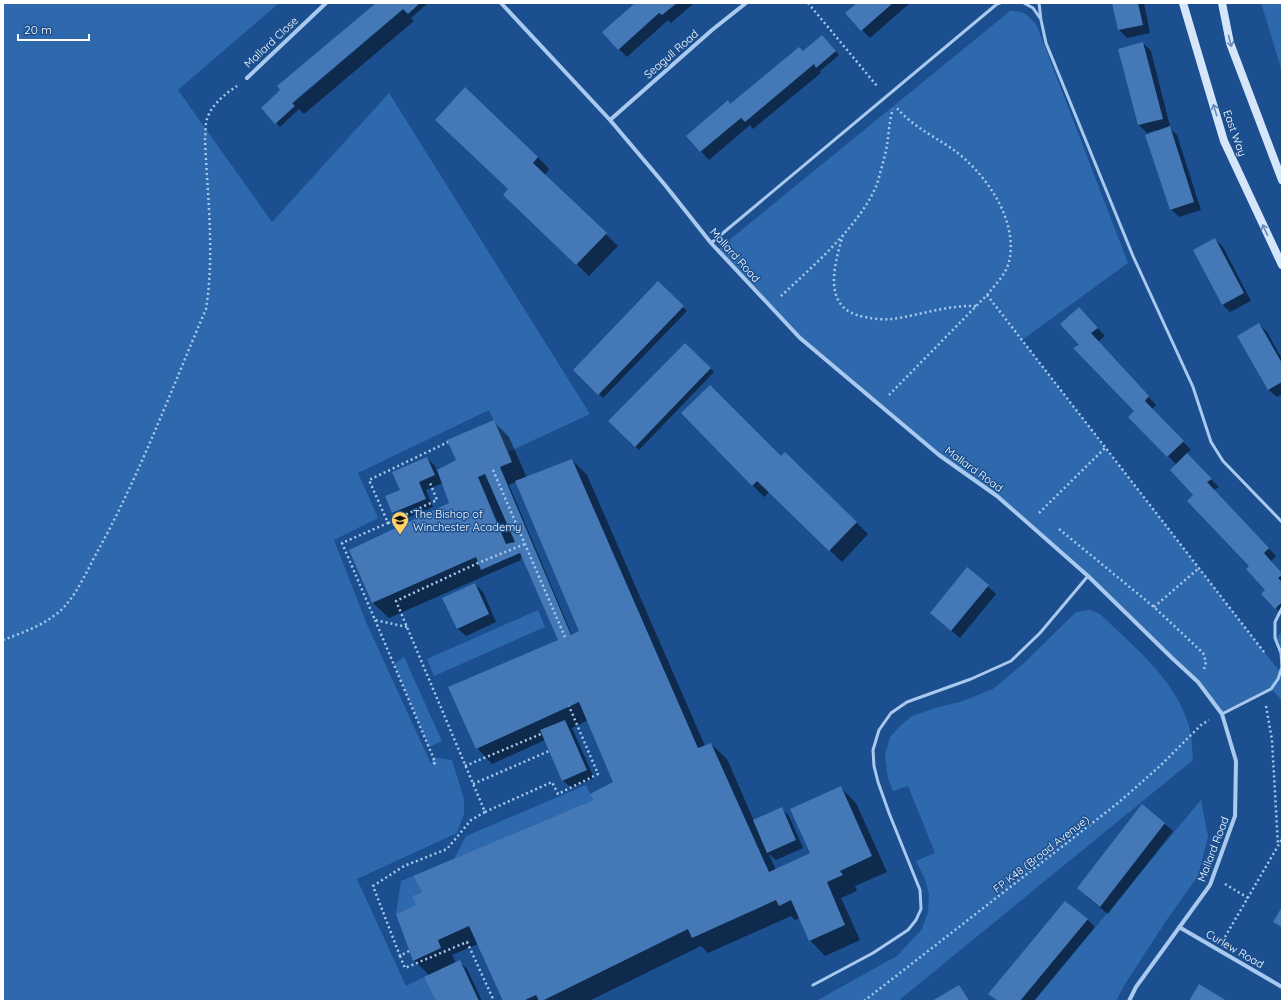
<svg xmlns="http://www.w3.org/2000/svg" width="1285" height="1004" font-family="Quicksand,sans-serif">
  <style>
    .green { fill: #2e69ad }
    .shadow { fill: #0007; fill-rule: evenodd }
    .building { fill: #4478b7; fill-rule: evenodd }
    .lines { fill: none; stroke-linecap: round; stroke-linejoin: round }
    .path { stroke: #a9c9ee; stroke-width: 2.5; stroke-dasharray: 2 3; stroke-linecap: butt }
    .lane { stroke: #a9c9ee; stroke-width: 3 }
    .street { stroke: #a9c9ee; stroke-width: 4 }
    .secondary { stroke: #d6e6fa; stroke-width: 8 }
    .oneway { stroke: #668bba }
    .labels { text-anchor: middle; stroke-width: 3; stroke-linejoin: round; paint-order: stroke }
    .street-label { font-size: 11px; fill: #fff; stroke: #1b4f8f }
    .poi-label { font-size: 11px; fill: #fff; stroke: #1b4f8f; text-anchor: start }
  </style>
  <rect width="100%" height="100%" fill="#1b4f8f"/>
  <!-- green -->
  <path class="green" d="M3,3H279L178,90L272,222L389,93L590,414L508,452L489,410L358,473L378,518L334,540L366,622L431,764L433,757L452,760L464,799V814L457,833L357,879L406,986L424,977L436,1001H3Z
    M1261,3H1282V71Z
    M1010,11C1025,11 1028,15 1037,26L1128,263L1022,340L1280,672L1281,653L1275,638L1282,632V700L1271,689L1222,714L1198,682L1088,576L997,496L939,455L800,339L717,250Z
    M538,610L545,627L434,676L427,659Z
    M1090,610L1100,614C1133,646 1174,678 1188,723C1192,734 1192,748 1193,760L898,1001H816L897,956L922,929L928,912L929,895L925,879L916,861L935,853L908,786L893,791L888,779L885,756L890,737L900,726L912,716L935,708L963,701L993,689L1024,663L1076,612Z
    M404,657L442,741L429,747L394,664Z
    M586,785L593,800L454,859L466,836Z
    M1201,800L1208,837L1198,876L1166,921L1125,984L1116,1001H1034Z
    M413,876L422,892L412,896L416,905L396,914L401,881Z"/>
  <!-- shadow -->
  <path class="shadow" d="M377,3H428L411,18L414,21L304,114L299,109L280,127L262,108ZM406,5L407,6L292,104V102Z
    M636,3H694L671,23L668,20L627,57L619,49Z
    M858,3H910L870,38L862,30Z
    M1113,3H1144L1150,33L1127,38L1119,30Z
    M826,40L839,55L820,71L821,73L753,129L750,125L709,160L687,136Z
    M1143,43L1151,51L1170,126L1168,127L1177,135L1201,210L1179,217L1171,209L1156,130L1147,133L1139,125Z
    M538,157L549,169L545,175L618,246L589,276L516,206L509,190Z
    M1215,239L1223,247L1251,301L1230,312L1223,305Z
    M658,283L687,311L603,398L574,370Z
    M1087,316L1105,336L1098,342L1156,405L1152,409L1191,450L1186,454L1219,487L1213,490L1276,556L1271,561L1282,574V609L1279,611L1262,594L1266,591L1251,566L1195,495L1177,465L1130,417L1136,411L1081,345Z
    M1259,324L1267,332L1282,359V394L1277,397L1269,390L1238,336Z
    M685,344L714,372L639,450L610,421Z
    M682,413L781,458L785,453L868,534L842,562L769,492L764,497Z
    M493,421L509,437L527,478L572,460L587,475L705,746L711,744L727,759L754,821L781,809L789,816L803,848L776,860L768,853L776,870L811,854L841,788L856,803L887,872L855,886L857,891L841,898L860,940L825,956L810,940L800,918L795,920L791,916L708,953L701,946L589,1001H504L478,944L452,955L456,963L460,962L467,969L482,1001H437L430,976L414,960L418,905L423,893L594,801L615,783L588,720L572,728L594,778L571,788L563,780L545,740L492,764L477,748L560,640L523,557L520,558L521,560L389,618L373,603L351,550L451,504L443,483L426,490L433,507L401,520L393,513L387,497L401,491L427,458L435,466L437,471L457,461ZM516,482L580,632L572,635L509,485Z
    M967,568L996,594L960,638L939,620Z
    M475,584L483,592L496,622L466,636L458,629L444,598Z
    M1142,805L1173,831L1108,914L1086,896Z
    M1087,919L1095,927L1034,1001H997L990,994Z
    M959,986L971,1001H934Z"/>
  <!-- building -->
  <path class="building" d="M376,3H420L408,14L403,9L292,103L295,106L275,124L261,108L280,90L277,86Z
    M635,3H677L662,15L659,13L618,50L602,32Z
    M857,3H893L861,31L845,13Z
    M1112,3H1138L1143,25L1118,30Z
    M822,35L836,51L816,68L814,64L745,122L741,118L700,152L686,136L728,100L730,104L799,47L803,51Z
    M1143,42L1163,119L1138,125L1118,49Z
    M465,87L538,157L533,163L607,233L576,265L503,195L508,189L435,120Z
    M1170,126L1194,202L1170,210L1145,135Z
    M1215,238L1244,293L1222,305L1193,250Z
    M658,281L684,306L598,395L573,370Z
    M1079,307L1098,328L1091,333L1149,396L1145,401L1184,441L1167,457L1128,417L1134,411L1073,348L1079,345L1060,324Z
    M1259,323L1282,363V382L1268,390L1237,336Z
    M685,343L711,368L635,447L608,421Z
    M710,385L781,456L785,452L857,522L829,551L757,481L752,486L681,413Z
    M494,420L512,462L500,467L571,635L579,631L515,481L572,459L698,748L711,743L769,872L810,853L790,809L841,786L872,856L840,871L843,875L827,882L845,925L809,941L791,900L779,906L776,900L692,938L688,929L542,1001H539L536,995L523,1001H503L469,926L438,940L441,948L413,961L396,914L416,905L412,896L422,892L413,876L593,800L590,794L613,782L579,702L476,749L448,687L558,640L520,553L481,570L476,557L372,603L349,550L449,503L437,470L456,460L447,440ZM485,474L515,542L506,544L478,477Z
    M1187,453L1212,479L1207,482L1269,548L1264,553L1282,573V575L1278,578L1282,582V602L1275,609L1261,594L1265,590L1246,569L1249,566L1187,501L1193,495L1170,470Z
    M427,457L435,475L419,482L426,499L392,513L385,496L400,490L392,472Z
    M967,567L989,585L951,631L930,613Z
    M475,583L489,614L457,629L442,598Z
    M565,720L587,770L562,781L540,730Z
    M1142,804L1165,823L1100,907L1077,888Z
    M782,807L796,840L767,853L753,820Z
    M1065,901L1088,919L1020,1001H998L988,994Z
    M1282,907V927L1273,922Z
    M460,960L479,1001H436L424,977Z
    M1199,984L1227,1001H1189Z
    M959,985L970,1001H932Z"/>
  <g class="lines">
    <!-- path -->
    <path class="path" d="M808,3L877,86
      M843,235C834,265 821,310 865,317C874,319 884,320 892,319C921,315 947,305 976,306
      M987,295L1264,652
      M781,296C812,267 864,222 878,181C881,169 885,157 887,145C889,134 889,120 893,109
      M889,395L987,295C995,285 1006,274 1009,262C1019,219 984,171 951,148C930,134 912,126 895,106
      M493,470L565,637
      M1039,513L1105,448
      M388,523L437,500L430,483
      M1059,529L1154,607L1203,653L1206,662L1204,669
      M1154,607L1199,568
      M375,620L433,757L435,763L431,764
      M407,627L375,620L342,543L388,523L369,480L448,442
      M3,640C24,632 48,624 64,607C79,591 90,564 101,545C142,469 172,388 206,309C215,252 207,194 205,138C206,132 205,124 207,119C212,104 225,94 237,86
      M1266,706L1272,740L1278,845
      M465,766L541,734
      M473,784L549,751
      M485,812L552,782L558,794L598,774L569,706
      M1225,884L1248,898
      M1225,937L1282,839
      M409,951L400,956L373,886L404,866L447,849L471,820L485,812L396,601L478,563L525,544
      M400,956L405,968L467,942L494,1001
      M864,1001L1118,803L1160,766L1201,725L1209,720"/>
    <!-- lane -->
    <path class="lane" d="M1024,3L1033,8L1040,18
      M1039,3L1041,20L1046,43L1133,256L1193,387L1211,442L1223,461L1282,522
      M711,243L997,4L1000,3
      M1222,714L1271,689L1278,679L1282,667L1281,653L1275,638V622L1282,608
      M813,985L873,953L908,930L916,920L921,909L920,890L889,813L878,782L874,766L873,750L879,730L891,713L907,702L971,679L1011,661L1040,633L1088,576"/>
    <!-- street -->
    <path class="street" d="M501,3L610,120L665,185L711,243L800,338L939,455L997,496L1088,576L1172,658L1198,682L1222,714L1236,761L1235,816L1210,885L1136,987L1129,1001
      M247,78L326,3
      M610,120L712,30L746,3
      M1179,927L1282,987"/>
    <!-- secondary -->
    <path class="secondary" d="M1183,3L1224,141L1282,265
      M1222,3L1230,43L1282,180"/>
  </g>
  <!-- one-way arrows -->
  <defs><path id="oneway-shaft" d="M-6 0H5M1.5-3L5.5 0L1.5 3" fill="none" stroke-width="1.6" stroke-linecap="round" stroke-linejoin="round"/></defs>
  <g class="oneway">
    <use href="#oneway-shaft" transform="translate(1230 41) rotate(75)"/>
    <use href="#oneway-shaft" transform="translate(1215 110) rotate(-107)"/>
    <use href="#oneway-shaft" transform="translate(1265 230) rotate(-115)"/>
  </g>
  <!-- icons -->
  <defs>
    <g id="school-pin" transform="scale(0.9)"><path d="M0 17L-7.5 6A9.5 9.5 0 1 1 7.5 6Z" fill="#ffd166" stroke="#1b4f8f"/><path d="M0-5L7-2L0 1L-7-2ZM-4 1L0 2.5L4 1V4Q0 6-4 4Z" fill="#111"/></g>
  </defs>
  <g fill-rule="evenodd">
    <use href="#school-pin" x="400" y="520"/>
  </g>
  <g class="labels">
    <!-- street labels -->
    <g class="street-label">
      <text transform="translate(271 42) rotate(-43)" y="4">Mallard Close</text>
      <text transform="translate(671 54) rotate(-41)" y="4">Seagull Road</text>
      <text transform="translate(1235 133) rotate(70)" y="4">East Way</text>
      <text transform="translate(735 255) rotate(48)" y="4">Mallard Road</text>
      <text transform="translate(974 469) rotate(36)" y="4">Mallard Road</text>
      <text transform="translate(1213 849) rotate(-69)" y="4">Mallard Road</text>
      <text transform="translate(1041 854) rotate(-38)" y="4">FP K48 (Broad Avenue)</text>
      <text transform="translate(1235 949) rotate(30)" y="4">Curlew Road</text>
    </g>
    <!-- poi labels -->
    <g class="poi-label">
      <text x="413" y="518">The Bishop of<tspan x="413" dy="13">Winchester Academy</tspan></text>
    </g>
  </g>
  <!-- border -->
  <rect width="1285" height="1004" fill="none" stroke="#ffffff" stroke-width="8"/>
  <!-- scale -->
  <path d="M18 34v6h71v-6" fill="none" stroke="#ffffff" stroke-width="2"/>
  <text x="24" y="34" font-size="12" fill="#ffffff" stroke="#1b4f8f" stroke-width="3" paint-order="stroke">20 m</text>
</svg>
